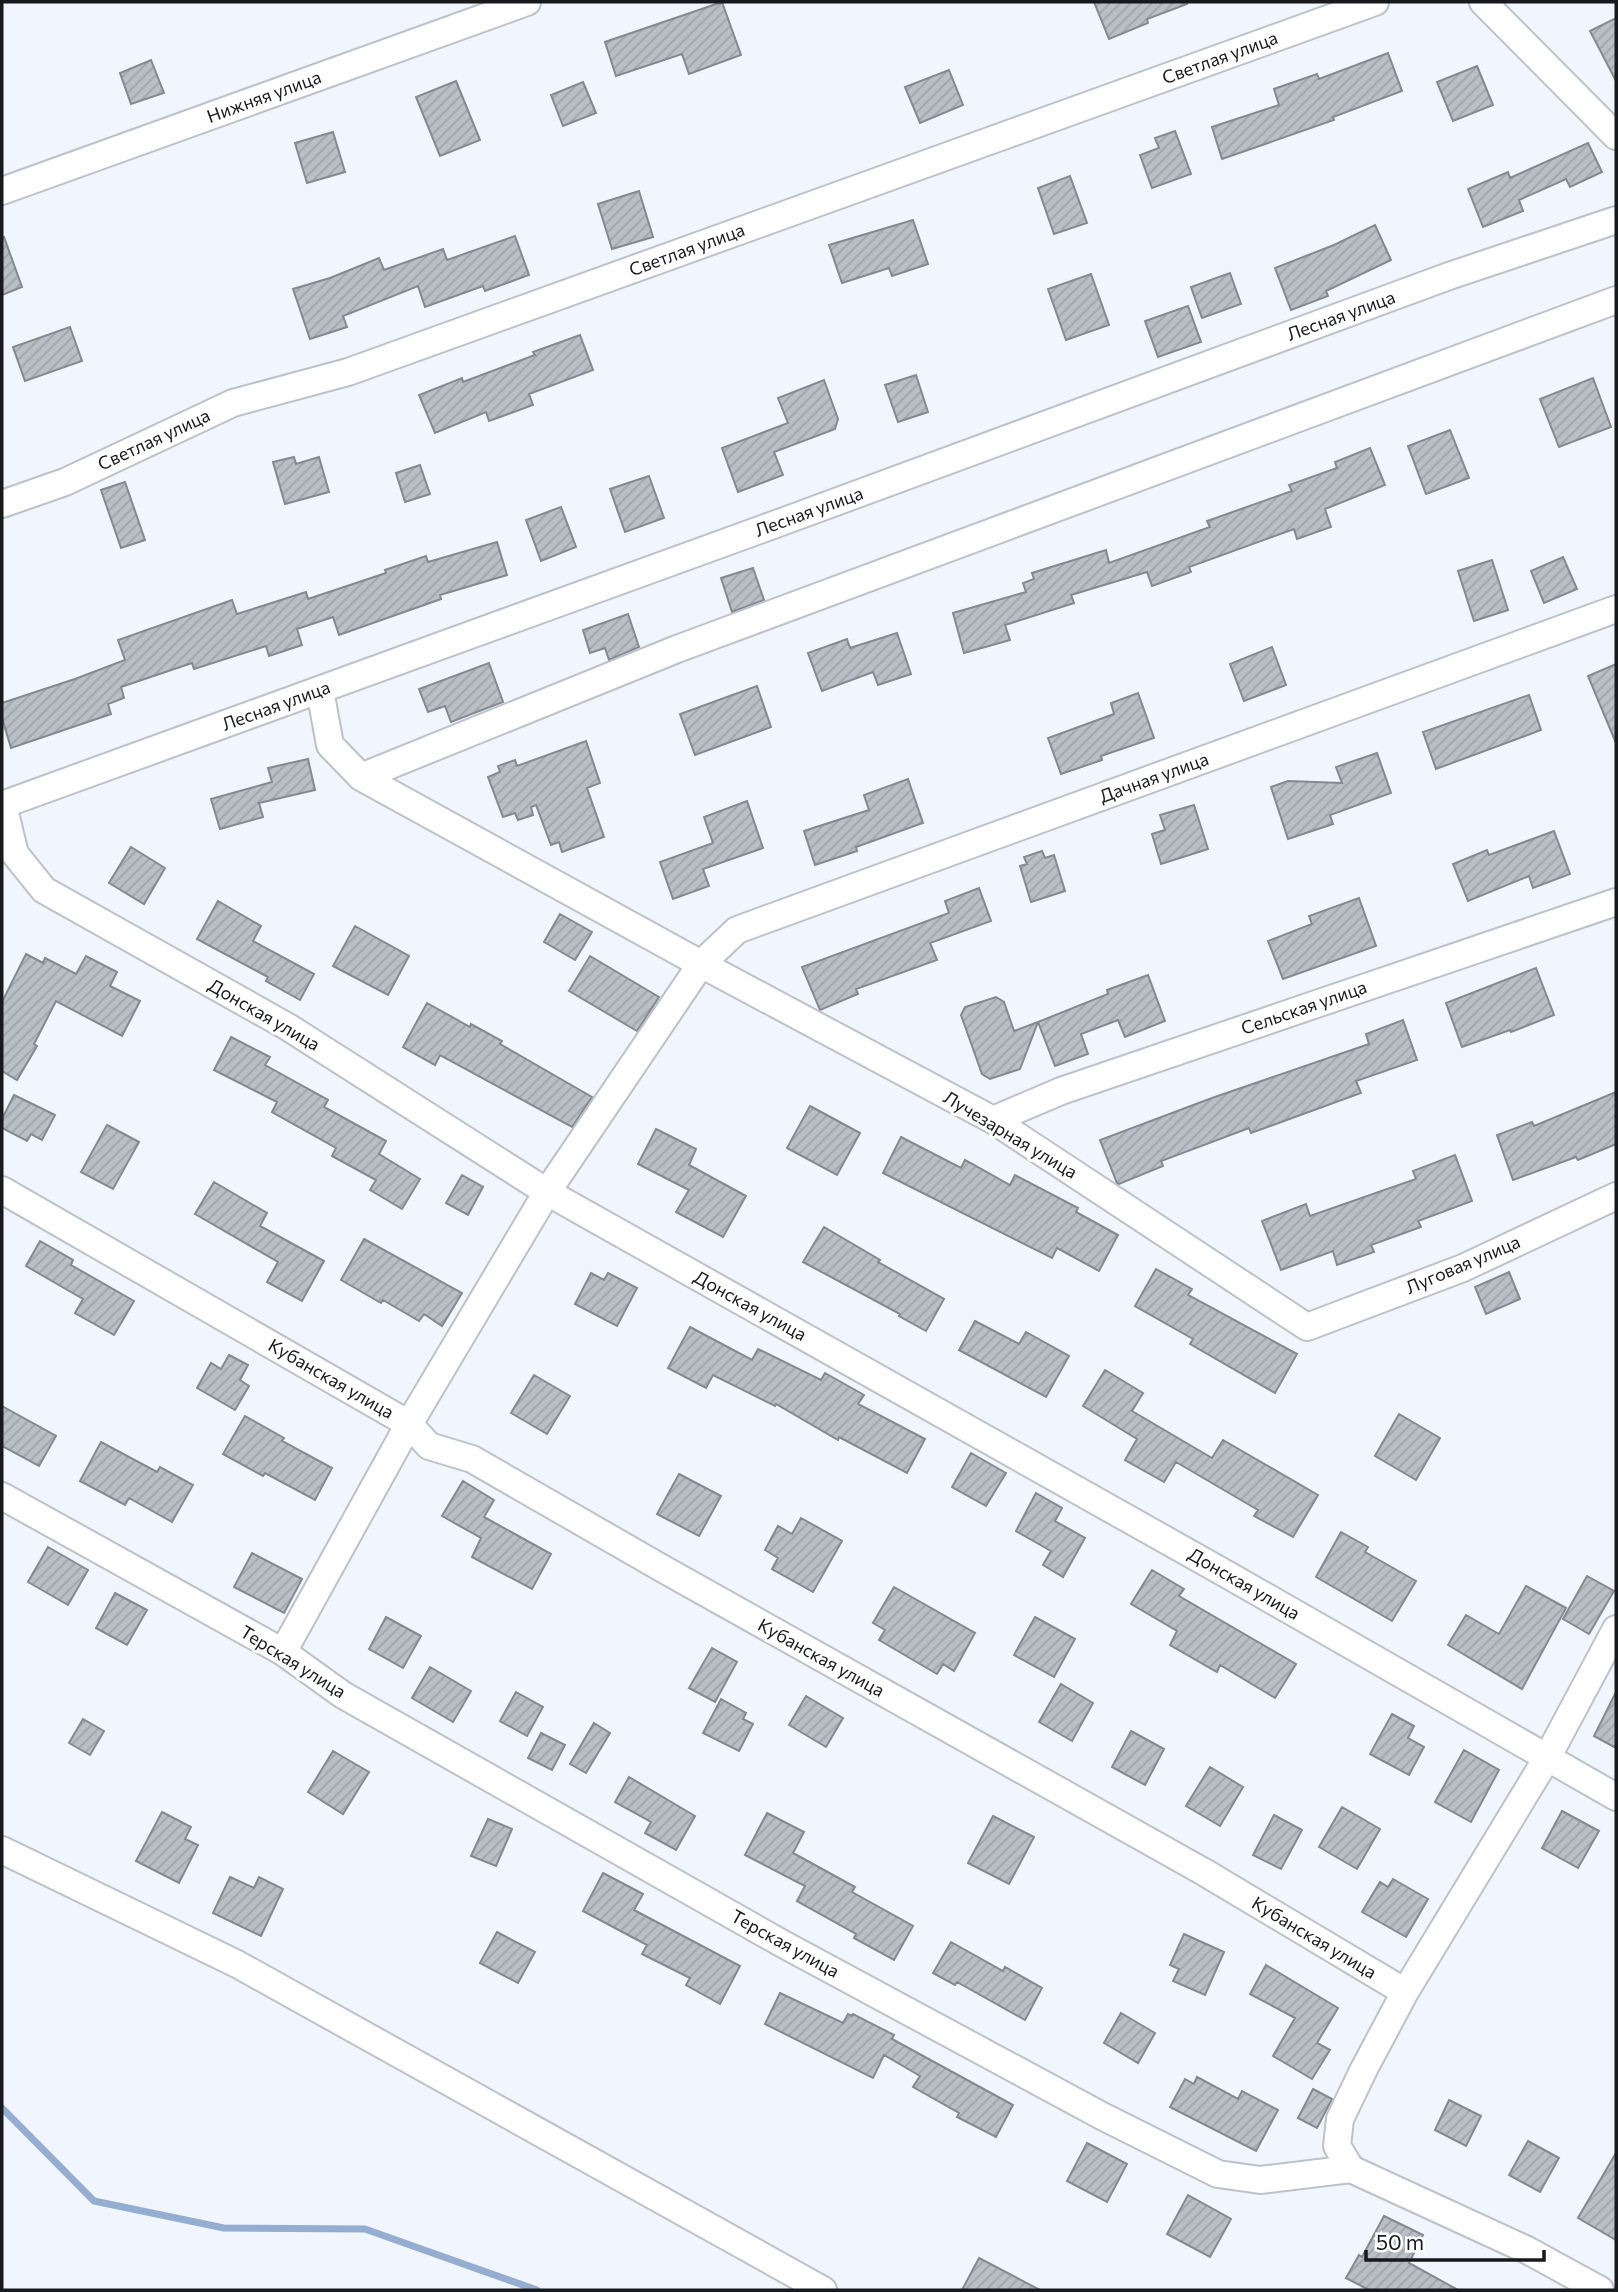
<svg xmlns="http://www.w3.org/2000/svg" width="1618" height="2292" font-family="Commissioner,sans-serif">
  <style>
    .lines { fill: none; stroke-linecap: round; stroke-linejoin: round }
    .stream { stroke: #95add0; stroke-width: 7 }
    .building { fill: url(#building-hatch); stroke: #848991; stroke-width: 2 }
    .minor-casing { stroke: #bcc2c9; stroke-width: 30 }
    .minor { stroke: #fff; stroke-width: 26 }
    .labels { text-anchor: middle; stroke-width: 6; stroke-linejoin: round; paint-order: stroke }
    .street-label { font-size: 18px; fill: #17191c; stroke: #fff }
  </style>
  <defs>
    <pattern id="building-hatch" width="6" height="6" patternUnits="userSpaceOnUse" patternTransform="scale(1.75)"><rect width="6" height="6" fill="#babfc7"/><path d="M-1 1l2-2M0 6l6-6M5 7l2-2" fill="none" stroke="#9fa4aa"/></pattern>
  </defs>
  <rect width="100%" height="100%" fill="#f0f5fe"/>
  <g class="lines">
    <!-- stream -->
    <path class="stream" d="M2,2108L94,2201L224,2228L365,2229L537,2290"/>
  </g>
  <!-- building -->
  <path class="building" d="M722,2L741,55L689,74L682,54L616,76L605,42Z
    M1094,2H1186L1187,4L1147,19L1148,23L1109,39Z
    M1616,18V81L1590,31Z
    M1388,53L1402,91L1333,117L1334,120L1222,159L1212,127L1279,105L1274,89L1317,74L1319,79Z
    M151,60L164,93L131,104L120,73Z
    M1477,66L1493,105L1453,121L1437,82Z
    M949,70L963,105L920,123L905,87Z
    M456,81L480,140L440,156L416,97Z
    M583,82L596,113L563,126L551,95Z
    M1175,131L1191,174L1152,188L1140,155L1159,148L1155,138Z
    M333,132L345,172L307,183L295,143Z
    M1588,143L1602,172L1570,187L1566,179L1519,200L1523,211L1483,227L1468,189L1508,172L1510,178Z
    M1070,176L1087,223L1054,234L1038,188Z
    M639,191L653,237L612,249L598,204Z
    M913,220L928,264L892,276L889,268L842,283L829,245Z
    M1375,225L1391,260L1326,291L1328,296L1291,310L1275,268L1334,245Z
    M515,236L529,275L485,291L483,286L425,307L418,286L343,316L347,327L310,339L293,289L330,278L379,258L384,270L443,249L447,260Z
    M2,237H4L22,287L2,295Z
    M1230,273L1241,304L1202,318L1191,287Z
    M1091,274L1109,325L1066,340L1048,289Z
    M1188,306L1201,342L1158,357L1145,321Z
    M70,327L82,361L25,381L13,347Z
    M580,335L593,370L529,394L533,405L489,421L486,412L435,433L419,395L462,378L463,382L535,355L533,352Z
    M916,375L928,412L898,422L885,385Z
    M1593,378L1611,427L1559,447L1540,399Z
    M824,380L838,419L835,429L774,452L783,475L738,492L722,448L788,423L778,398Z
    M1450,430L1469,478L1426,494L1408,446Z
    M1370,448L1385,485L1325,509L1331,527L1297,539L1294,529L1189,567L1191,572L1152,586L1147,572L1071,595L1074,603L1005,625L1010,640L964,653L953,613L1026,592L1023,583L1034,579L1032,573L1106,550L1109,563L1210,527L1207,521L1292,491L1289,485L1337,468L1335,462Z
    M294,457L296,464L319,457L329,492L285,504L273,462Z
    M420,465L430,494L405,502L396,473Z
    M649,476L664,518L625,532L610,489Z
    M125,482L145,540L121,548L101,490Z
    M561,507L576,547L541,561L526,520Z
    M497,542L507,575L440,595L441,599L339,635L333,617L297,629L302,645L269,656L266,646L194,669L192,663L121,687L124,698L108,704L111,714L11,748L2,718V703L75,679L125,660L118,640L232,600L237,614L306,592L308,599L386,573L385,570L426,556L428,562Z
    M1563,557L1577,589L1544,603L1531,571Z
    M1492,560L1508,610L1474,621L1458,571Z
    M753,568L764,600L732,612L721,578Z
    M628,614L639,647L609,660L605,648L590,653L583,630Z
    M897,633L911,674L878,685L873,672L822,691L808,653L847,639L850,648Z
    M1272,647L1286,685L1244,701L1230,664Z
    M489,663L503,702L451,722L445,706L428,712L419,689Z
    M1616,664V743L1588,676Z
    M757,686L771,727L695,755L680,714Z
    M1138,693L1154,738L1101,756L1102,760L1061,774L1048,738L1114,714L1111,703Z
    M1529,695L1541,730L1436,769L1423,732Z
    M586,741L600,783L587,788L604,837L562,852L559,842L551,845L536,805L531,807L533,815L518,820L515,813L503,817L488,777L500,772L498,766L515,760L517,766Z
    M1377,753L1391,793L1330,815L1333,824L1288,839L1271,787L1288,781L1342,783L1336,767Z
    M308,759L315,790L259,803L263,817L220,829L211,799L272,782L268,768Z
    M908,779L923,823L856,847L857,851L815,865L804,831L869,810L864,795Z
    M747,801L763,848L703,869L709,886L673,899L660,862L713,843L704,817Z
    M1194,805L1208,849L1161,864L1152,834L1165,830L1160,815Z
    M1554,831L1570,874L1533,888L1529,876L1468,901L1453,864L1487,850L1489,855Z
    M131,847L165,868L144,904L109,883Z
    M1042,851L1045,858L1054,855L1065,891L1031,902L1020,866L1027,864L1024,857Z
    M979,888L991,921L930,943L937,960L856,989L858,994L820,1010L802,967L949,913L945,901Z
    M1359,898L1376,946L1283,979L1268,941L1312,924L1309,916Z
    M218,901L261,926L253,941L314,974L300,1000L266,981L268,977L197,939Z
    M560,914L592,932L575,960L544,942Z
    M355,926L409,956L388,995L333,966Z
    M26,954L43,963L45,958L76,974L86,956L117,972L110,986L140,1001L122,1036L56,1001L34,1044L37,1046L17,1080L2,1071V1002Z
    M590,956L659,997L637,1031L569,991Z
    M1536,968L1554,1015L1511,1032L1510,1030L1462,1047L1446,1003Z
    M1148,975L1165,1021L1125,1037L1118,1020L1081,1034L1088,1054L1055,1066L1038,1022L1108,994L1107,990Z
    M996,997L1004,1002L1014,1031L1038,1022L1020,1069L990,1079L982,1074L961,1015L965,1007Z
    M427,1003L470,1027L471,1024L502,1041L500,1044L592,1097L572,1127L440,1055L435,1065L403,1047Z
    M1403,1020L1417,1060L1356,1081L1361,1093L1251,1133L1249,1128L1161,1161L1163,1166L1119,1184L1117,1183L1100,1140L1212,1098L1369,1044L1366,1034Z
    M231,1037L270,1057L265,1065L328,1100L324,1107L386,1141L379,1154L420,1179L402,1209L370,1190L376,1180L332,1156L336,1148L272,1112L277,1102L214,1070Z
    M1616,1092V1144L1578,1160L1576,1157L1513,1180L1497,1135L1532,1122L1534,1126Z
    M14,1095L55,1115L42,1140L31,1134L27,1141L2,1128V1119Z
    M810,1106L860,1133L837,1175L787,1148Z
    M107,1125L139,1142L113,1189L81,1172Z
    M656,1129L696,1149L689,1165L746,1196L723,1237L676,1212L689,1190L638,1164Z
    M901,1137L961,1168L965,1160L1010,1185L1015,1175L1078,1208L1076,1212L1118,1235L1099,1271L1057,1248L1052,1258L883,1173Z
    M1455,1155L1472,1201L1418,1221L1421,1227L1371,1245L1374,1252L1337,1265L1333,1251L1281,1270L1262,1221L1306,1204L1310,1216L1416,1179L1413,1171Z
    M462,1175L483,1187L468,1215L446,1203Z
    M214,1182L267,1213L260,1226L324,1261L302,1301L267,1282L278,1262L195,1214Z
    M824,1227L880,1260L878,1262L944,1299L926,1331L899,1316L900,1314L803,1262Z
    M364,1239L462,1293L442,1326L424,1314L419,1321L383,1300L381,1303L341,1280Z
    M40,1241L73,1260L71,1265L134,1301L114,1335L75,1313L83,1299L26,1266Z
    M1156,1269L1192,1289L1188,1295L1297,1354L1275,1393L1190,1344L1193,1339L1135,1306Z
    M1509,1272L1520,1299L1486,1314L1475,1287Z
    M591,1273L604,1280L608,1273L637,1288L617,1326L575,1304Z
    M975,1321L1019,1344L1026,1332L1069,1356L1046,1397L959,1350Z
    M690,1327L752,1360L758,1349L821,1380L825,1373L864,1395L858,1404L925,1439L907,1473L839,1437L838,1440L776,1404L775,1406L713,1375L706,1388L668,1368Z
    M229,1355L248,1365L240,1380L249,1386L235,1410L197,1388L211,1363L221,1369Z
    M1105,1370L1143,1393L1132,1411L1212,1458L1223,1440L1318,1495L1293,1537L1254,1516L1258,1510L1176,1462L1164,1482L1125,1460L1137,1439L1083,1406Z
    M534,1375L570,1396L547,1434L511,1413Z
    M2,1406L56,1436L39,1466L2,1446Z
    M1399,1414L1440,1438L1416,1480L1375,1456Z
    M245,1416L284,1438L282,1441L332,1468L315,1500L265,1473L263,1476L223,1454Z
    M101,1442L157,1472L160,1467L193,1485L172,1522L129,1498L125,1505L80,1481Z
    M971,1453L1006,1473L986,1506L952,1487Z
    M679,1474L721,1496L699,1536L657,1514Z
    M463,1481L494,1500L484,1517L551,1554L532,1589L472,1557L481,1538L442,1516Z
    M1036,1493L1062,1508L1055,1521L1085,1538L1063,1577L1043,1565L1051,1551L1016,1531Z
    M801,1518L842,1541L813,1592L772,1569L778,1558L765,1550L778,1526L792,1534Z
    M1341,1532L1368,1547L1365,1552L1416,1581L1392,1621L1316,1577Z
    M48,1547L88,1570L68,1605L28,1582Z
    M252,1553L302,1579L284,1613L234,1587Z
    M1152,1570L1184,1589L1179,1596L1296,1664L1275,1698L1220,1665L1217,1672L1170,1645L1177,1631L1131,1604Z
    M1587,1576L1614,1591L1589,1634L1563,1619Z
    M1526,1586L1566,1608L1522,1689L1448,1645L1466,1615L1499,1634Z
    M894,1587L975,1633L954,1671L943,1664L937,1674L879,1640L885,1630L873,1623Z
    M115,1593L147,1610L127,1645L96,1628Z
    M386,1617L421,1636L403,1668L369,1649Z
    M1035,1617L1075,1639L1054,1677L1014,1655Z
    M712,1648L737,1662L715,1702L689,1688Z
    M430,1667L471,1691L453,1722L412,1698Z
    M1061,1684L1093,1703L1072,1741L1039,1722Z
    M516,1692L543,1707L527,1736L500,1721Z
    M1616,1692V1748L1594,1736Z
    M806,1696L843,1718L826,1747L789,1725Z
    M721,1699L746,1713L743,1719L753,1724L739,1751L703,1733Z
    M1392,1714L1414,1726L1408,1738L1424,1747L1409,1775L1370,1754Z
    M83,1719L104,1731L90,1755L69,1743Z
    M594,1723L610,1733L586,1773L570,1764Z
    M1131,1731L1164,1749L1145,1785L1112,1767Z
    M541,1733L565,1745L552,1770L528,1758Z
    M1464,1750L1499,1770L1471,1822L1435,1802Z
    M333,1751L369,1772L343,1814L308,1792Z
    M1210,1767L1243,1787L1220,1826L1186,1806Z
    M629,1777L695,1816L676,1850L645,1833L651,1822L615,1802Z
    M1342,1807L1380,1829L1357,1869L1319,1847Z
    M1562,1811L1599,1831L1578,1868L1542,1848Z
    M162,1812L191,1827L185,1839L198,1845L179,1883L136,1861Z
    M767,1813L804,1832L793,1853L855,1887L852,1892L913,1926L894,1960L854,1938L856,1934L797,1901L805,1886L745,1855Z
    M1274,1815L1302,1830L1281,1869L1253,1855Z
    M993,1816L1034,1837L1009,1884L968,1863Z
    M488,1819L512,1829L496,1866L471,1856Z
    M603,1873L643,1894L634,1910L740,1966L720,2004L686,1985L690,1978L642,1954L647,1945L583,1911Z
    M230,1877L254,1888L259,1877L283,1889L261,1936L213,1913Z
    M1393,1879L1428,1899L1406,1937L1362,1912L1380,1882L1388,1887Z
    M497,1932L535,1952L518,1983L480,1963Z
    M1184,1934L1224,1952L1205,1995L1173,1981L1179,1969L1170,1965Z
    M951,1942L1003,1971L1005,1967L1042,1988L1025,2020L957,1982L955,1985L933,1973Z
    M1266,1965L1338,2008L1317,2043L1330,2050L1312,2079L1273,2056L1295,2018L1250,1994Z
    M780,1993L843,2023L848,2014L852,2016L853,2014L894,2035L892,2039L1013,2105L996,2137L957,2117L959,2113L913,2087L920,2076L884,2055L873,2078L765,2024Z
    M1121,2013L1155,2033L1138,2063L1104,2043Z
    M1197,2077L1238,2099L1242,2091L1278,2110L1256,2151L1170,2107L1185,2079L1194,2084Z
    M1313,2089L1332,2099L1317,2128L1298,2118Z
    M1449,2100L1481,2116L1466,2146L1435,2130Z
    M1528,2141L1559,2158L1540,2192L1509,2175Z
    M1087,2143L1127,2164L1107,2202L1067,2181Z
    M1616,2153V2240L1578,2218Z
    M1188,2195L1231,2219L1210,2257L1167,2234Z
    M1384,2216L1423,2235L1409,2263L1458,2290H1369L1346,2278L1359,2255L1362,2257Z
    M979,2258L1040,2290H962Z"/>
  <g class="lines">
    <!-- minor casing -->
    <g class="minor-casing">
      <path id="minor" d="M1483,2L1616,136
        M2,191L527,2
        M2,504L65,482L233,403L348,372L1375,2
        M320,690L330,745L361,777L701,964L993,1120L1307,1327L1463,1268L1616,1196
        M361,777L677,649L1616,300
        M2,805L776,524L1449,276L1616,220
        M3,805L15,854L44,890L288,1027L547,1192L1228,1575L1616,1797
        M993,1120L1061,1091L1616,902
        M2,1190L409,1424L429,1446L472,1459L665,1570L1204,1872L1405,1992
        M2,1496L283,1652L343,1695L783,1944L1102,2116L1218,2174L1260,2180L1351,2169L1525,2249L1600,2290
        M283,1652L409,1424L547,1192L701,964L737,930L1616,609
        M2,1850L237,1964L823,2290
        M1351,2169L1337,2146L1340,2119L1364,2069L1405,1992L1547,1758L1616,1629"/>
    </g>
    <!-- minor -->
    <use href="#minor" class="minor"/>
  </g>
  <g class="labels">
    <!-- street labels -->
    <g class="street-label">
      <text transform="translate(1220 58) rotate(-20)" y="6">Светлая улица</text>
      <text transform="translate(264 97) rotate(-20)" y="6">Нижняя улица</text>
      <text transform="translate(687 250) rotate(-20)" y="6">Светлая улица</text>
      <text transform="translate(1341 316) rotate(-20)" y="6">Лесная улица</text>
      <text transform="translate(154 440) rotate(-25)" y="6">Светлая улица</text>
      <text transform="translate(809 512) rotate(-20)" y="6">Лесная улица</text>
      <text transform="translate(276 706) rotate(-20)" y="6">Лесная улица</text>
      <text transform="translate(1154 778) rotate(-20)" y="6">Дачная улица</text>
      <text transform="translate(1304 1008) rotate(-19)" y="6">Сельская улица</text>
      <text transform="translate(264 1015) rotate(30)" y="6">Донская улица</text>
      <text transform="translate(1010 1135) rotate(31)" y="6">Лучезарная улица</text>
      <text transform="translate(1463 1265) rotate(-23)" y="6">Луговая улица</text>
      <text transform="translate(750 1306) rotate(29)" y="6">Донская улица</text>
      <text transform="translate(331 1379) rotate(30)" y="6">Кубанская улица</text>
      <text transform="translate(1244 1584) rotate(30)" y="6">Донская улица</text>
      <text transform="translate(821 1658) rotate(29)" y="6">Кубанская улица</text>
      <text transform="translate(293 1662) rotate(32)" y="6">Терская улица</text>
      <text transform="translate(1314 1938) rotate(31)" y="6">Кубанская улица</text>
      <text transform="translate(785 1944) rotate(29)" y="6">Терская улица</text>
    </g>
  </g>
  <!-- border -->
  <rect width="1618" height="2292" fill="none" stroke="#17191c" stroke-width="7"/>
  <!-- scale -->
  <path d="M1366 2250v10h178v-10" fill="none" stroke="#17191c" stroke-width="3.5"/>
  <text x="1376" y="2250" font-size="21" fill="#17191c" stroke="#ffffff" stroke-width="5" paint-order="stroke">50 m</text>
</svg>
